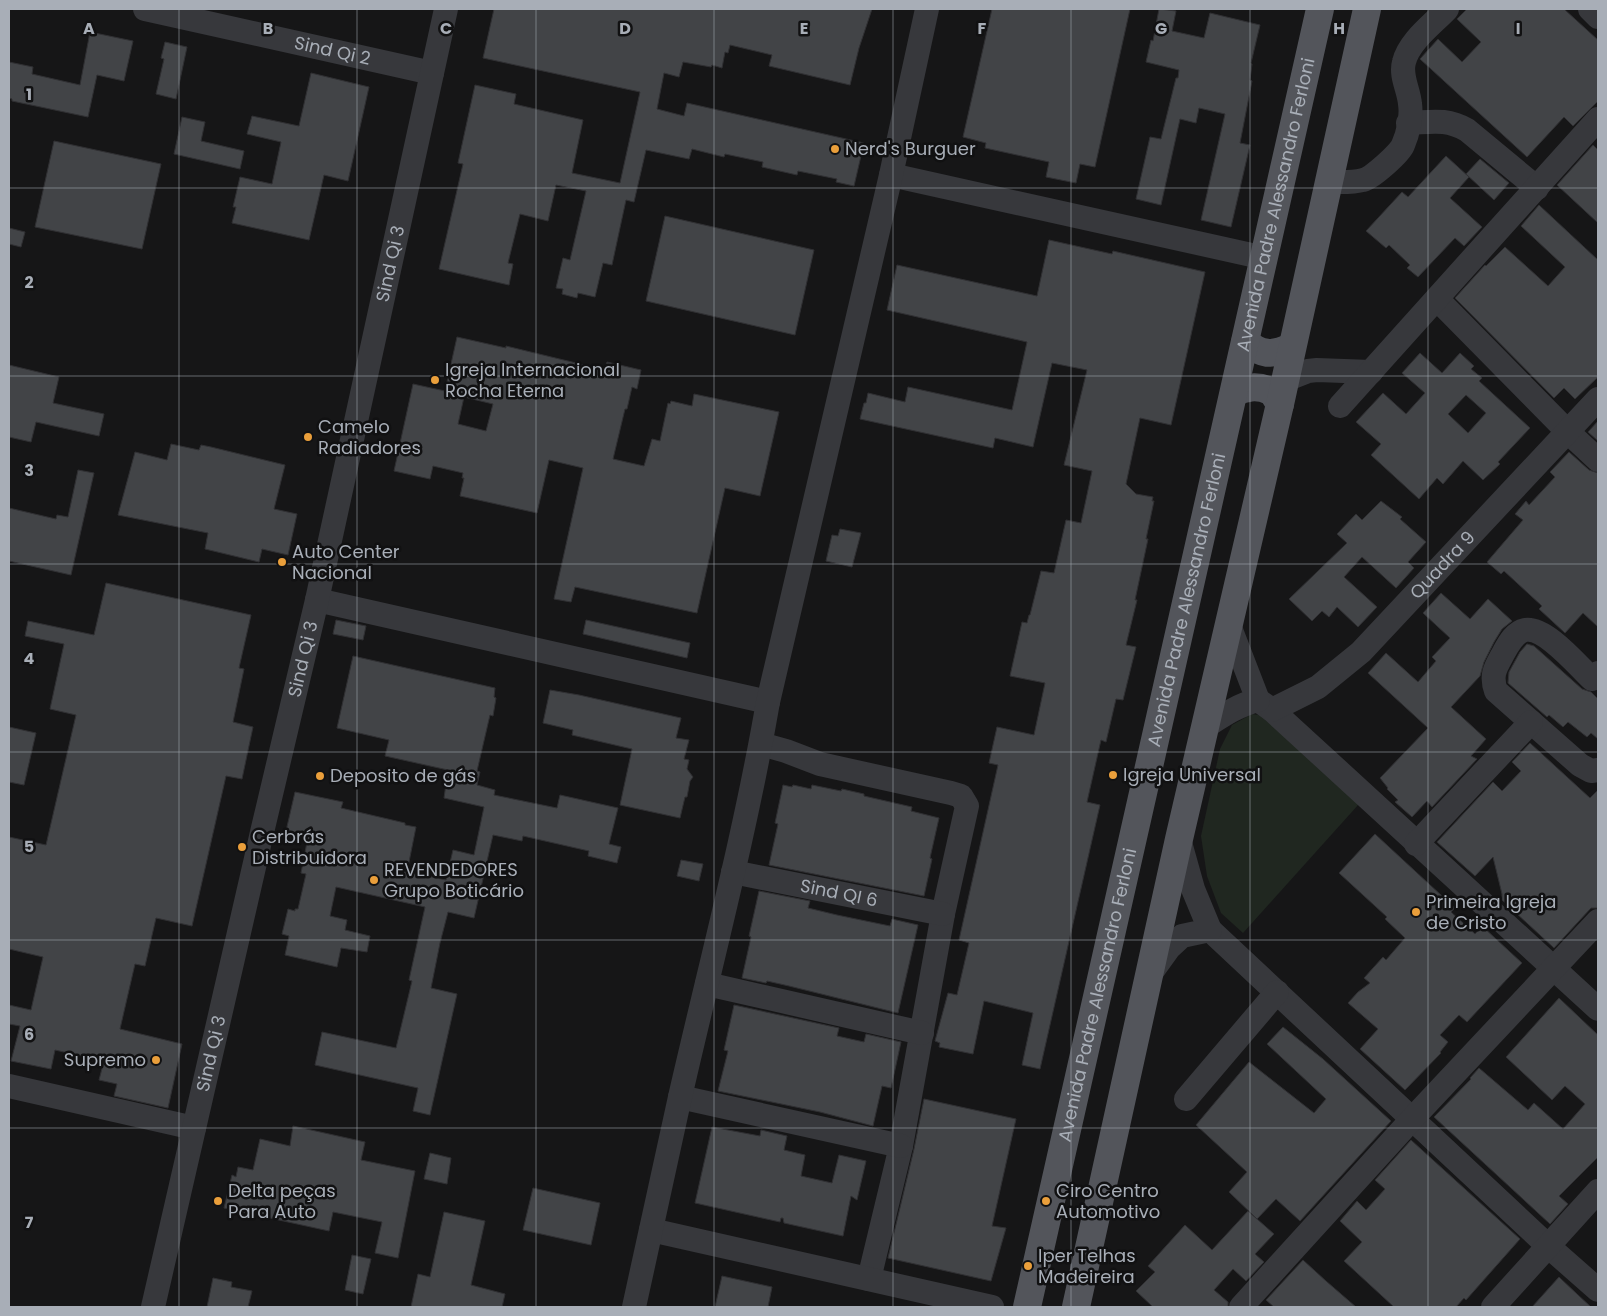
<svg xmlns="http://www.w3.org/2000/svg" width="1607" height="1316" font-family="Poppins,sans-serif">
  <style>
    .green { fill: #202720 }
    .building { fill: #424447; stroke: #303033; fill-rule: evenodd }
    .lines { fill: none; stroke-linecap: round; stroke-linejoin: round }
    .minor { stroke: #37383c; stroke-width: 24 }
    .major { stroke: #53555b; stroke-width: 28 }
    .grid { fill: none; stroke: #a8aeb7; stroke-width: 1; stroke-opacity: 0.55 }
    .poi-dot { fill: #ea9f3b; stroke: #111112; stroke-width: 2 }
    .labels { text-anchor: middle; stroke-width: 5; stroke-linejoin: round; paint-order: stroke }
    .street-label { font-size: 18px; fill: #a8aeb7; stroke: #111112 }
    .poi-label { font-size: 18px; fill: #a8aeb7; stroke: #111112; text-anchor: start }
    .grid-label { font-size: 16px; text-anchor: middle; font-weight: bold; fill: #a8aeb7; stroke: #111112; stroke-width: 5; stroke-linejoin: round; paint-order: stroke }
  </style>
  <rect width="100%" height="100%" fill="#161617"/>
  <!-- green -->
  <path class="green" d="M1252,714L1265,716L1359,804L1243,933L1221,913L1207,876L1201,836L1220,749L1232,725Z"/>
  <!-- building -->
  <path class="building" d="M494,9H872L859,48L850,85L769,66L772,55L730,45L728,53L725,52L722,68L712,65L711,67L683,62L679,77L664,73L657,109L684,116L687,103L864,143L854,186L836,182L837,179L798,171L797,175L762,167L763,162L725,154L724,157L692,149L689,159L646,150L634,202L626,200L612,265L603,263L595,297L578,293L577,298L562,294L563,289L556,288L563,258L570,260L586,191L556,185L548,221L520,214L508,263L513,264L509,285L439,269L463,164L458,163L475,85L516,94L514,104L583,120L572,173L620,183L640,92L483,58Z
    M992,9H1130L1095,167L1080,164L1076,183L1046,177L1049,162L985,148L986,143L963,137Z
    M1159,9L1176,11L1172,31L1204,38L1210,13L1260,25L1251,63L1252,64L1250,80L1252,81L1240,143L1250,145L1231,227L1201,220L1225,114L1199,108L1196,123L1180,119L1161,205L1136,199L1150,137L1161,139L1176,78H1178L1179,70L1146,62L1151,40L1153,41Z
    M1467,9H1564L1598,40V101L1573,126L1564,117L1527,157L1420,59L1438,39L1462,62L1481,42L1457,19Z
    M90,32L133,41L124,81L97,75L88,117L12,101V99L9,98V62L33,67L32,74L80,85Z
    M165,42L187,47L176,99L156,94L164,59L161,58Z
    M311,73L369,87L348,181L324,175L309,240L232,223L236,207H233L240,177L272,184L281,142L247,134L252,116L299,126Z
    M182,117L205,122L201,141L244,151L240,169L174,154Z
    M54,141L161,164L142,249L35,227Z
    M1593,145L1598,150V223L1557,185Z
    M1446,156L1469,177L1450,198L1482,227L1464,246L1455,238L1418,277L1407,268L1410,265L1389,245L1386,248L1366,231L1402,192L1408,197Z
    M1480,159L1509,183L1494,200L1466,174Z
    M1539,205L1598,260V377L1575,399L1564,388L1554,398L1455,298L1485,265L1486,266L1505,247L1548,286L1565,267L1521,226Z
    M665,216L814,250L795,335L646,301Z
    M9,228L25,232L21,247L9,244Z
    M1049,240L1112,254L1113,251L1205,272L1171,425L1140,418L1126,484L1136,494L1153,497L1152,501H1154L1146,539H1148L1135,600H1137L1126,645L1136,647L1123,700L1116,699L1106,742L1101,740L1087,802L1100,805L1040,1069L1022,1065L1033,1013L984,1001L973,1054L939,1047L940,1043L935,1041L948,993L957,995L969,943L959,940L998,765L989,763L997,727L1034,735L1045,683L1010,676L1022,622L1027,623L1029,615H1030L1041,571L1054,573L1066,520L1081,523L1092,471L1064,465L1087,370L1052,363L1033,447L995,438L993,448L860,419L864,403H866L868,393L905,402L908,387L1012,410L1027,342L887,310L897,265L1037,296Z
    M457,337L506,348V346L605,370L607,362L641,370L637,389L632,387L627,409H625L613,459L644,466L652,439L660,441L668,403L670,404L671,401L692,406L694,394L779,412L760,496L725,488L697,613L575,587L571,602L554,599L583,468L549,460L537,513L460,496L464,478H462L463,473L433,466L430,479L394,471L413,384L445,391ZM464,397L493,404L486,431L458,424Z
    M1420,353L1442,373L1460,353L1474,366L1471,369L1482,378L1479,381L1530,428L1498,462L1500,464L1483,480L1463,461L1443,484L1437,478L1419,499L1371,455L1381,444L1356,422L1383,393L1406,414L1425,393L1402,373ZM1466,395L1486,413L1468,433L1448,414Z
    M9,365L59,377L53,403L104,414L99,436L36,422L31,442L9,437Z
    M1598,421V441L1588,432Z
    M171,444L199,450L201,445L211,447L285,465L274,509L297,514L288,555L262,549L259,562L205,549L208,533L118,515L135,452L167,460Z
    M1569,452L1589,470L1598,473V627L1583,613L1565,633L1539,609L1542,606L1504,571L1501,574L1487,562L1523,520L1515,514L1526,501L1529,505L1555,477L1550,472Z
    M78,470L94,473L71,575L9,561V508L56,519L57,515L68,517Z
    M1381,501L1402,517L1400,519L1426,542L1408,562L1414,568L1396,588L1362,557L1344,577L1377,607L1358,627L1337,607L1329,617L1322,611L1312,621L1289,599L1347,543L1337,534L1356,514L1362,520Z
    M840,529L861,533L852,567L826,561L832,535L838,536Z
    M106,583L251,615L239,668L244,669L233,722L253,727L242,779L226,776L192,926L156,918L145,966L135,964L120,1029L182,1044L168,1108L114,1096L117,1084L99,1080L104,1061L55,1050L51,1069L11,1061L20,1026L9,1024V1005L31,1010L43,957L9,949V837L46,845L76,715L50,709L64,644L25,636L28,621L94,635Z
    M1441,593L1470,619L1488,599L1512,621L1502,629L1494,642L1484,662L1480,676L1451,707L1486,739L1471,756L1477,759L1432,807L1427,801L1412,817L1395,802L1398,800L1387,789L1388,788L1380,778L1428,728L1368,673L1386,653L1418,682L1436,661L1432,657L1450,638L1423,613Z
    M336,620L366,626L363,640L333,634Z
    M586,620L690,643L687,658L583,634Z
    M1527,644L1534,646L1582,689L1591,692L1598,699V739L1591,733L1587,737L1568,722L1563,727L1549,715L1547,717L1508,683L1509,672L1520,652Z
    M353,656L495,688L494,697L496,698L493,716L490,715L477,771L480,772L477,785L495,790L494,795L557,808L560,795L618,808L609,844L621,847L617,863L588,856L589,851L523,836L522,841L493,835L474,918L448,912L440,943L431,988L457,994L430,1115L413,1111L418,1088L315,1065L322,1032L396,1048L412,981L409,980L425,907L336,887L330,916L347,920L345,930L370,936L367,952L341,948L337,967L285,955L289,936L282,934L288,909L295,911V909H298L306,874L301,873L308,837L286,831L295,792L343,802L341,808L405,823V825L416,827L407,872L446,880L453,850L474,855L484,807L444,798L448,770L385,756L389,740L337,728Z
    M550,690L579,695L681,718L676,738L689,740L684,759L689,760L687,769L693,777L690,781L687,797H685L680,818L620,805L632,749L572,735L573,730L543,723Z
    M9,727L36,733L24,785L9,782Z
    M1530,743L1590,798L1598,790V908H1591L1554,948L1502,900V894L1493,857L1475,876L1437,842L1493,782L1502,791L1521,771L1512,762Z
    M783,785L792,787L793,785L811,789L812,785L841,791L842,789L864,794V796L912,807L911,811L939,818L930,858L932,859L924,896L769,865L778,824L775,823Z
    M1375,834L1455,908L1451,912L1475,934L1482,926L1522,963L1467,1022L1459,1015L1440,1035L1448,1042L1440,1052L1441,1053L1405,1090L1360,1049L1378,1029L1348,1003L1358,992L1370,983L1364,978L1383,957L1386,960L1405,938L1385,919L1387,917L1339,873Z
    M681,860L703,864L699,881L677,876Z
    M759,891L810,901L808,908L837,915L890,926L892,919L918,925L898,1013L789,986L767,981L766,983L742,978L751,937L749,936Z
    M1559,998L1598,1035V1157L1559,1196L1568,1204L1550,1224L1434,1117L1471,1079L1470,1078L1479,1068L1528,1110L1534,1103L1563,1129L1585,1104L1565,1086L1552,1100L1506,1057Z
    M734,1005L839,1028L837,1036L864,1042L866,1034L901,1042L891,1088L882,1086L873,1126L820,1112L718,1091L728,1051L724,1050Z
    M1283,1027L1323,1059L1391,1121L1300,1221L1276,1199L1257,1219L1229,1192L1247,1172L1196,1125L1249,1062L1314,1113L1326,1099L1267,1044Z
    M924,1099L1016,1119L992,1226L1006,1228L991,1281L888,1258L914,1149Z
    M293,1126L365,1142L361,1160L415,1171L398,1258L375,1253L382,1222L333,1212L329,1231L224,1208L232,1175L236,1177L238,1167L253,1170L260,1139L290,1146Z
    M712,1127L760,1136L761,1130L787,1136L784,1150L805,1155L801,1176L832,1183L839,1155L866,1161L857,1200L851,1196L843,1236L784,1223L783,1218H781L780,1222L695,1203Z
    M1411,1140L1520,1239L1466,1300L1464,1298L1456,1307H1394L1344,1261L1362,1242L1340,1221L1357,1201L1366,1210L1385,1189L1375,1180Z
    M430,1153L451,1158L447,1184L424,1179Z
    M533,1188L600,1203L591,1245L523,1230Z
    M1248,1211L1274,1234L1255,1254L1264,1262L1246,1281L1233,1269L1214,1290L1228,1302V1307H1153L1136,1291L1155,1272L1148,1266L1185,1225L1212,1250Z
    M444,1212L485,1221L471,1285L505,1294L502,1307H411L418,1274L430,1277Z
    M352,1255L371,1259L363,1294L345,1290Z
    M1303,1260L1326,1281L1356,1307H1274L1266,1300Z
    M722,1276L772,1287L768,1307H715Z
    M1559,1277L1577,1294L1591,1307H1532Z
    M213,1278L232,1282L231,1287L252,1291L248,1307H207Z"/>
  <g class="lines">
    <!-- minor -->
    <g class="minor">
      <path id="s1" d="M145,9L432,73"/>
      <path d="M1590,9L1598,17"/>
      <path d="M1408,123C1432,122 1446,118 1467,130L1537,188"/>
      <path d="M891,175L1265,258"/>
      <path d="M1329,182C1340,182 1352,183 1363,180C1372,178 1400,153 1403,145C1408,134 1412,116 1410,104C1409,90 1400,76 1404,62C1409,41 1433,24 1447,9"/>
      <path d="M1437,299L1568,432L1598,460"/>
      <path d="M1285,380L1308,371L1317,370L1371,372"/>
      <path d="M1340,406L1598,119"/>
      <path d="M317,600L768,702"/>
      <path d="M1598,673L1592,679C1578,666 1545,626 1525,630C1515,632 1509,643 1504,652C1496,667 1490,674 1496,691L1580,765L1591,771L1598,770"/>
      <path d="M1258,700L1272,710L1598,1009"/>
      <path id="s2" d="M1272,710L1318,687L1361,652L1598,399"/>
      <path d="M1205,727C1222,716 1238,705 1258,700L1229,625"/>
      <path d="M761,744L786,751L820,764L951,793L961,796L967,806L943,914L901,1146L869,1279"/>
      <path d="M1416,844L1531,722"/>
      <path id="s3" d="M733,872L943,914"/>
      <path d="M1210,930L1548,1246L1598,1290"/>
      <path d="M1151,973L1169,948L1182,936L1210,930L1193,889L1179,839"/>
      <path d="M707,984L922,1033"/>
      <path d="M9,1086L194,1128"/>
      <path d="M680,1097L901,1146"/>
      <path d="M1186,1099L1277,992"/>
      <path d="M651,1230L992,1307"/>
      <path id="s4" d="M153,1307L263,828L317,600L446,9"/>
      <path d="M634,1307C650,1237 664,1167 680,1097C710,966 745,835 768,702L891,175L927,9"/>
      <path d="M1241,1307L1413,1118L1598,921"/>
      <path d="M1493,1307L1598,1191"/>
    </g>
    <!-- major -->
    <g class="major">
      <path d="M1245,342C1262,355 1271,356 1291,347"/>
      <path d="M1234,393C1244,387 1258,385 1270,391C1274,393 1277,400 1280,404"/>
      <path id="s5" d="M1027,1307L1320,9"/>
      <path d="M1076,1307L1179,839L1280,404L1367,9"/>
    </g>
  </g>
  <!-- grid -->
  <path class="grid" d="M179,9V1307M357,9V1307M536,9V1307M714,9V1307M893,9V1307M1071,9V1307M1250,9V1307M1428,9V1307M9,188H1598M9,376H1598M9,564H1598M9,752H1598M9,940H1598M9,1128H1598"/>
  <!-- markers -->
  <g class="poi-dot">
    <circle cx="835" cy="149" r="5"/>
    <circle cx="435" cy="380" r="5"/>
    <circle cx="308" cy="437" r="5"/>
    <circle cx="282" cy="562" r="5"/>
    <circle cx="1113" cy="775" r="5"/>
    <circle cx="320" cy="776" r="5"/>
    <circle cx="242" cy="847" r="5"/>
    <circle cx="374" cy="880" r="5"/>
    <circle cx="1416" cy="912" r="5"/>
    <circle cx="156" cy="1060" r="5"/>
    <circle cx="218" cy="1201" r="5"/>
    <circle cx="1046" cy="1201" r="5"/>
    <circle cx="1028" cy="1266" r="5"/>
  </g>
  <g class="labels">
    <!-- street labels -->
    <g class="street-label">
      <text dy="6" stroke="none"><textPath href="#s1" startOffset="192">Sind Qi 2</textPath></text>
      <text dy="6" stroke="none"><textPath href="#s5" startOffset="1130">Avenida Padre Alessandro Ferloni</textPath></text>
      <text dy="6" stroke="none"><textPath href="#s4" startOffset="1070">Sind Qi 3</textPath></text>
      <text dy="6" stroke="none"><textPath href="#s2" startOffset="226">Quadra 9</textPath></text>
      <text dy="6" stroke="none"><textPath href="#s5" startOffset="725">Avenida Padre Alessandro Ferloni</textPath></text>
      <text dy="6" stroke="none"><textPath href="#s4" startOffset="665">Sind Qi 3</textPath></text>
      <text dy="6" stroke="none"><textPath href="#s3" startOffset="108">Sind QI 6</textPath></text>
      <text dy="6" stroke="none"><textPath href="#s5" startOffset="320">Avenida Padre Alessandro Ferloni</textPath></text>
      <text dy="6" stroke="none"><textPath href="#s4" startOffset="260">Sind Qi 3</textPath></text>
    </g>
    <!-- poi labels -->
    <g class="poi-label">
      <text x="845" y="155">Nerd's Burguer</text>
      <text x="445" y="376">Igreja Internacional<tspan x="445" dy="21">Rocha Eterna</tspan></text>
      <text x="318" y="433">Camelo<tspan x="318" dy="21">Radiadores</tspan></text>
      <text x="292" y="558">Auto Center<tspan x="292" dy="21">Nacional</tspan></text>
      <text x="1123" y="781">Igreja Universal</text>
      <text x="330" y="782">Deposito de gás</text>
      <text x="252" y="843">Cerbrás<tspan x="252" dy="21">Distribuidora</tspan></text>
      <text x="384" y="876">REVENDEDORES<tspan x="384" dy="21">Grupo Boticário</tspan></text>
      <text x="1426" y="908">Primeira Igreja<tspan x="1426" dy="21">de Cristo</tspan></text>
      <text x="146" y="1066" text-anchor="end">Supremo</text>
      <text x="228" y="1197">Delta peças<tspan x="228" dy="21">Para Auto</tspan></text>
      <text x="1056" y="1197">Ciro Centro<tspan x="1056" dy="21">Automotivo</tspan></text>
      <text x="1038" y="1262">Iper Telhas<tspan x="1038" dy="21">Madeireira</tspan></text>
    </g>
  </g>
  <g class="grid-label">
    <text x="89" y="34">A</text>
    <text x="268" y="34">B</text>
    <text x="446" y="34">C</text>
    <text x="625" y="34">D</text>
    <text x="804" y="34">E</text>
    <text x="982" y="34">F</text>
    <text x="1161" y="34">G</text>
    <text x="1339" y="34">H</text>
    <text x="1518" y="34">I</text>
    <text x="29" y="100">1</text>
    <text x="29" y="288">2</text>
    <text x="29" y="476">3</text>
    <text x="29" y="664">4</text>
    <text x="29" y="852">5</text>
    <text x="29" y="1040">6</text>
    <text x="29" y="1228">7</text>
  </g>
  <!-- border -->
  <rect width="1607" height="1316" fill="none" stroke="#a8aeb7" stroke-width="20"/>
</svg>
